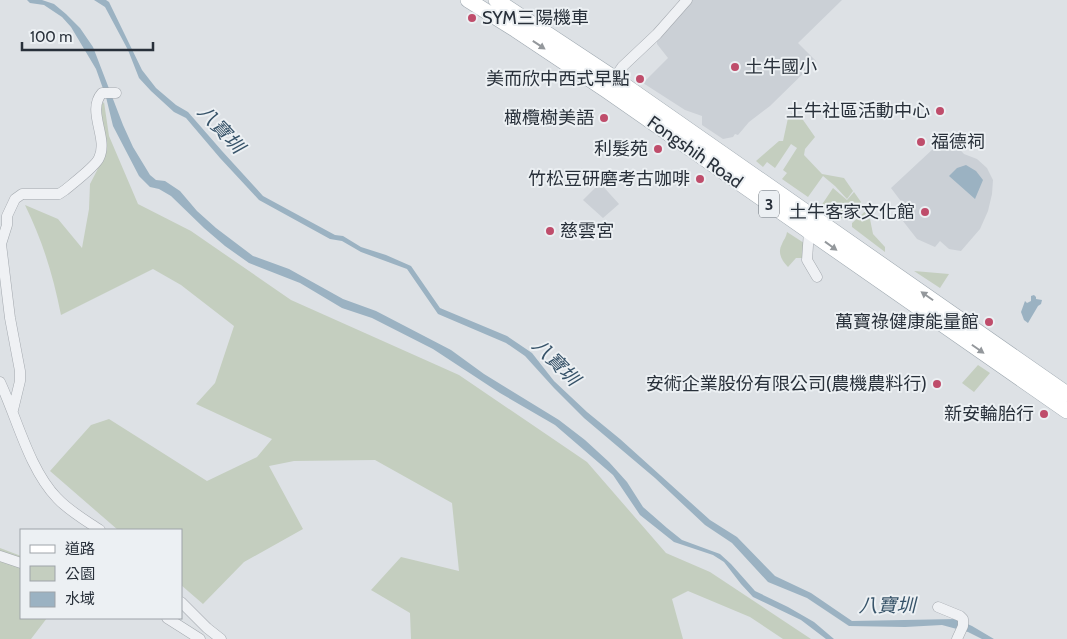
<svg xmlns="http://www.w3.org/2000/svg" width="1067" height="639" viewBox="0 0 1067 639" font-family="Cabin,'Noto Sans TC',sans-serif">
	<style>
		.built { fill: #cbd0d6 }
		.green { fill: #c4cebf }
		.water { fill: #9bb2c2 }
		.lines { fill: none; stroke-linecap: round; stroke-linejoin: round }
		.minor-casing { stroke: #a3a8ae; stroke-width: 11 }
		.primary-casing { stroke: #9da7af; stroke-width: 16 }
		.minor { stroke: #eff1f4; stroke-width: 10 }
		.primary { stroke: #fff; stroke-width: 15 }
		.oneway { fill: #94989c }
		.poi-dot { fill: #bf4d6b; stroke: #ecf0f3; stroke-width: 2 }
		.labels { text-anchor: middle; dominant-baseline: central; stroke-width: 4; stroke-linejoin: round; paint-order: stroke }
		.shield { fill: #ecf0f3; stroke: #636a72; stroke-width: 1 }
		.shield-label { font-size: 16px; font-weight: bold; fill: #28303a }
		.poi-label { font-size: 18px; fill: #28303a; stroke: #ecf0f3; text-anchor: end }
		.street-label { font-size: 18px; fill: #28303a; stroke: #ecf0f3 }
		.water-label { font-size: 19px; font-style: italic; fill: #375369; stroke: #ecf0f3 }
	</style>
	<rect width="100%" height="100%" fill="#dde1e5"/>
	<!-- built -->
	<path class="built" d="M691 0H842L798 43 816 61 770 106 749 122 738 135 735 134 733 137 723 139 702 125V116L685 110 643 83 668 58 657 44V40Z
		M950 139 964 154 977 159 987 168 993 180 992 194 988 211 980 229 961 251 949 249 940 241 935 247 917 239 899 216 901 211 909 207 900 200 891 188 934 148Z
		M600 183 619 204 603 218 583 200Z"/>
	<!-- green -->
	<path class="green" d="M104 102 109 136 138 204 191 231 291 300 459 375 587 462 666 553 710 572 811 639H783L750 617 688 591 672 599 683 639H411L410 613 371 590 401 557 459 571 452 503 375 460 294 461 269 466 303 529 244 562 203 604 181 585V530H118L50 471 91 425 109 419 207 481 257 457 272 439 196 404 215 383 234 326 181 285 153 269 61 315C53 275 43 242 25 205L58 219 82 248 89 209 90 184 106 153 100 107Z
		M792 113 801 117 815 137 805 149 804 155 822 174 844 178 853 191 847 199 835 186 823 176 808 197 782 179 787 173 783 170 797 148 791 144 775 168 767 162 763 167 756 161 779 141H783L788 118Z
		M833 188 847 200 854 192 861 202 853 211 848 208 844 213 847 216 840 219 821 206Z
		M868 209 873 234 885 247V252L852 227V223Z
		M787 232 804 243V258H796L788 267C782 261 777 253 782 244 784 239 786 238 787 232Z
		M914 271 949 274 940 288Z
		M978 365 990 373 974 392 962 383Z
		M0 548 21 556V618H47L31 639H0Z"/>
	<!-- water -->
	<path class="water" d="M27 0H42L54 4 66 14 80 28 93 47 123 125 133 147 150 175 156 180 165 181 180 191 197 211 216 228 253 256 289 269 343 299 376 311 451 350 484 374 559 420 585 440 609 462 627 482 643 507 667 528 682 540 720 554 731 564 755 591 788 607 814 622 834 639H826L801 620 753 597 741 584 724 562 713 555 674 542 640 515 613 475 555 425 500 393 433 349 372 318 342 308 300 283 249 263 225 246 204 228 171 196 159 189 150 187 139 176 113 126 106 97 96 69 71 27 62 17 44 5 30 3Z
		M94 0H106L109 2 142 70 156 88 176 105 188 112 222 151 263 196 335 235 343 236 361 247 386 255 411 266 440 308 507 336 532 353 554 381 587 412 620 439 710 520 737 537 775 576 811 593 852 621 956 619 972 626 994 639H982L968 632 942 625 905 627 849 626 807 598 768 582 732 543 705 525 655 478 584 418 554 388 525 356 506 343 438 314 407 269 361 252 342 241 330 239 259 200 220 158 186 118 174 112 151 91 139 78 128 50 105 7Z
		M966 165 976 171 983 180 975 199 949 176 957 168Z
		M1034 295 1036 297V299L1042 300 1041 304 1038 306 1028 323 1024 320 1021 312 1025 301 1027 303 1031 301V296Z"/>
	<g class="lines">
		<defs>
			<path id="minor" d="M611 83 622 67 657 34 687 0
				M809 231 807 260 817 277
				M0 382C17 418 29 469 57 498 69 511 85 520 100 530
				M13 410 20 381V371L10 318 1 244 7 225V216L15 199 22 194H59L65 190C72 184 96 166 99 158 109 138 86 111 102 93H116
				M0 556 21 563
				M181 602 207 628 221 639
				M938 607 960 616 963 619V626L957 639
				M167 618 200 639"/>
			<path id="primary" d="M468 0 516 30 606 90 1067 411
				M496 0 614 78 1067 394"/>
		</defs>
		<!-- minor casing -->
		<use href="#minor" class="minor-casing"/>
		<!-- primary casing -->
		<use href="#primary" class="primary-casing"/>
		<!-- minor -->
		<use href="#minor" class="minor"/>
		<!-- primary -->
		<use href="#primary" class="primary"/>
	</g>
	<!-- one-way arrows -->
	<defs><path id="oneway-solid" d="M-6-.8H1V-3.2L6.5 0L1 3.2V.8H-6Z" transform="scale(1.25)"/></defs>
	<g class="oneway">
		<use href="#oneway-solid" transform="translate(539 45) rotate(34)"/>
		<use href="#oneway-solid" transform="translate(831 246) rotate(36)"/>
		<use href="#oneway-solid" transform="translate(927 296) rotate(-145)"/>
		<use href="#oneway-solid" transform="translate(978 349) rotate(35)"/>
	</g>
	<!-- markers -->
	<g class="poi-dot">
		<circle cx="472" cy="18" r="5"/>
		<circle cx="735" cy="67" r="5"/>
		<circle cx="640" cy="79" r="5"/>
		<circle cx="940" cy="111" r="5"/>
		<circle cx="604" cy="118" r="5"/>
		<circle cx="921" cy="142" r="5"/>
		<circle cx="658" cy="149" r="5"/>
		<circle cx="700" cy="179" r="5"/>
		<circle cx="925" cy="212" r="5"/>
		<circle cx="550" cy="231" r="5"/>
		<circle cx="989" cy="322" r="5"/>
		<circle cx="937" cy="384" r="5"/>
		<circle cx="1044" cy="414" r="5"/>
	</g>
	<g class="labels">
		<!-- shield labels -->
		<rect class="shield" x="759" y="190.5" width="20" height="27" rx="4"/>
		<g class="shield-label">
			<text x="769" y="204">3</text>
		</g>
		<!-- poi labels -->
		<g class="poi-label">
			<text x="482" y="18" text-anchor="start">SYM三陽機車</text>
			<text x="745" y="67" text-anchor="start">土牛國小</text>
			<text x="630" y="79">美而欣中西式早點</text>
			<text x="930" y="111">土牛社區活動中心</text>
			<text x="594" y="118">橄欖樹美語</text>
			<text x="931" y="142" text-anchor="start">福德祠</text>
			<text x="648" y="149">利髮苑</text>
			<text x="690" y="179">竹松豆研磨考古咖啡</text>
			<text x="915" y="212">土牛客家文化館</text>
			<text x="560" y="231" text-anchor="start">慈雲宮</text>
			<text x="979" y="322">萬寶祿健康能量館</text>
			<text x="927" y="384">安術企業股份有限公司(農機農料行)</text>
			<text x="1034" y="414">新安輪胎行</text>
		</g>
		<!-- street labels -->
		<g class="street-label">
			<text transform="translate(695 152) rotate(35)">Fongshih Road</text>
		</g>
		<!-- water labels -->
		<g class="water-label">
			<text transform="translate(221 129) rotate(47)">八寶圳</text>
			<text transform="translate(556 362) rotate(45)">八寶圳</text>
			<text x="887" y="605">八寶圳</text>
		</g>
	</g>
	<!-- legend -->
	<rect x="20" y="529" width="162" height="90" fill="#ecf0f3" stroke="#9ea3a9"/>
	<rect x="30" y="545" width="25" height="8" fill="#ffffff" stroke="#9ea3a9"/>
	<text x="65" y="554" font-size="15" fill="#28303a">道路</text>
	<rect x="30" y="566" width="25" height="15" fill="#c4cebf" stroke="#9ea3a9"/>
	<text x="65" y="579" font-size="15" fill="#28303a">公園</text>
	<rect x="30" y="592" width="25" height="15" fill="#9bb2c2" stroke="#9ea3a9"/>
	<text x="65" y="604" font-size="15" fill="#28303a">水域</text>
	<!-- scale -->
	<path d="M22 42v8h131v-8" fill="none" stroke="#28303a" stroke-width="2.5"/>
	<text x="30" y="42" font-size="15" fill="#28303a" stroke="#ecf0f3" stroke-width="4" paint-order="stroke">100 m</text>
</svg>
